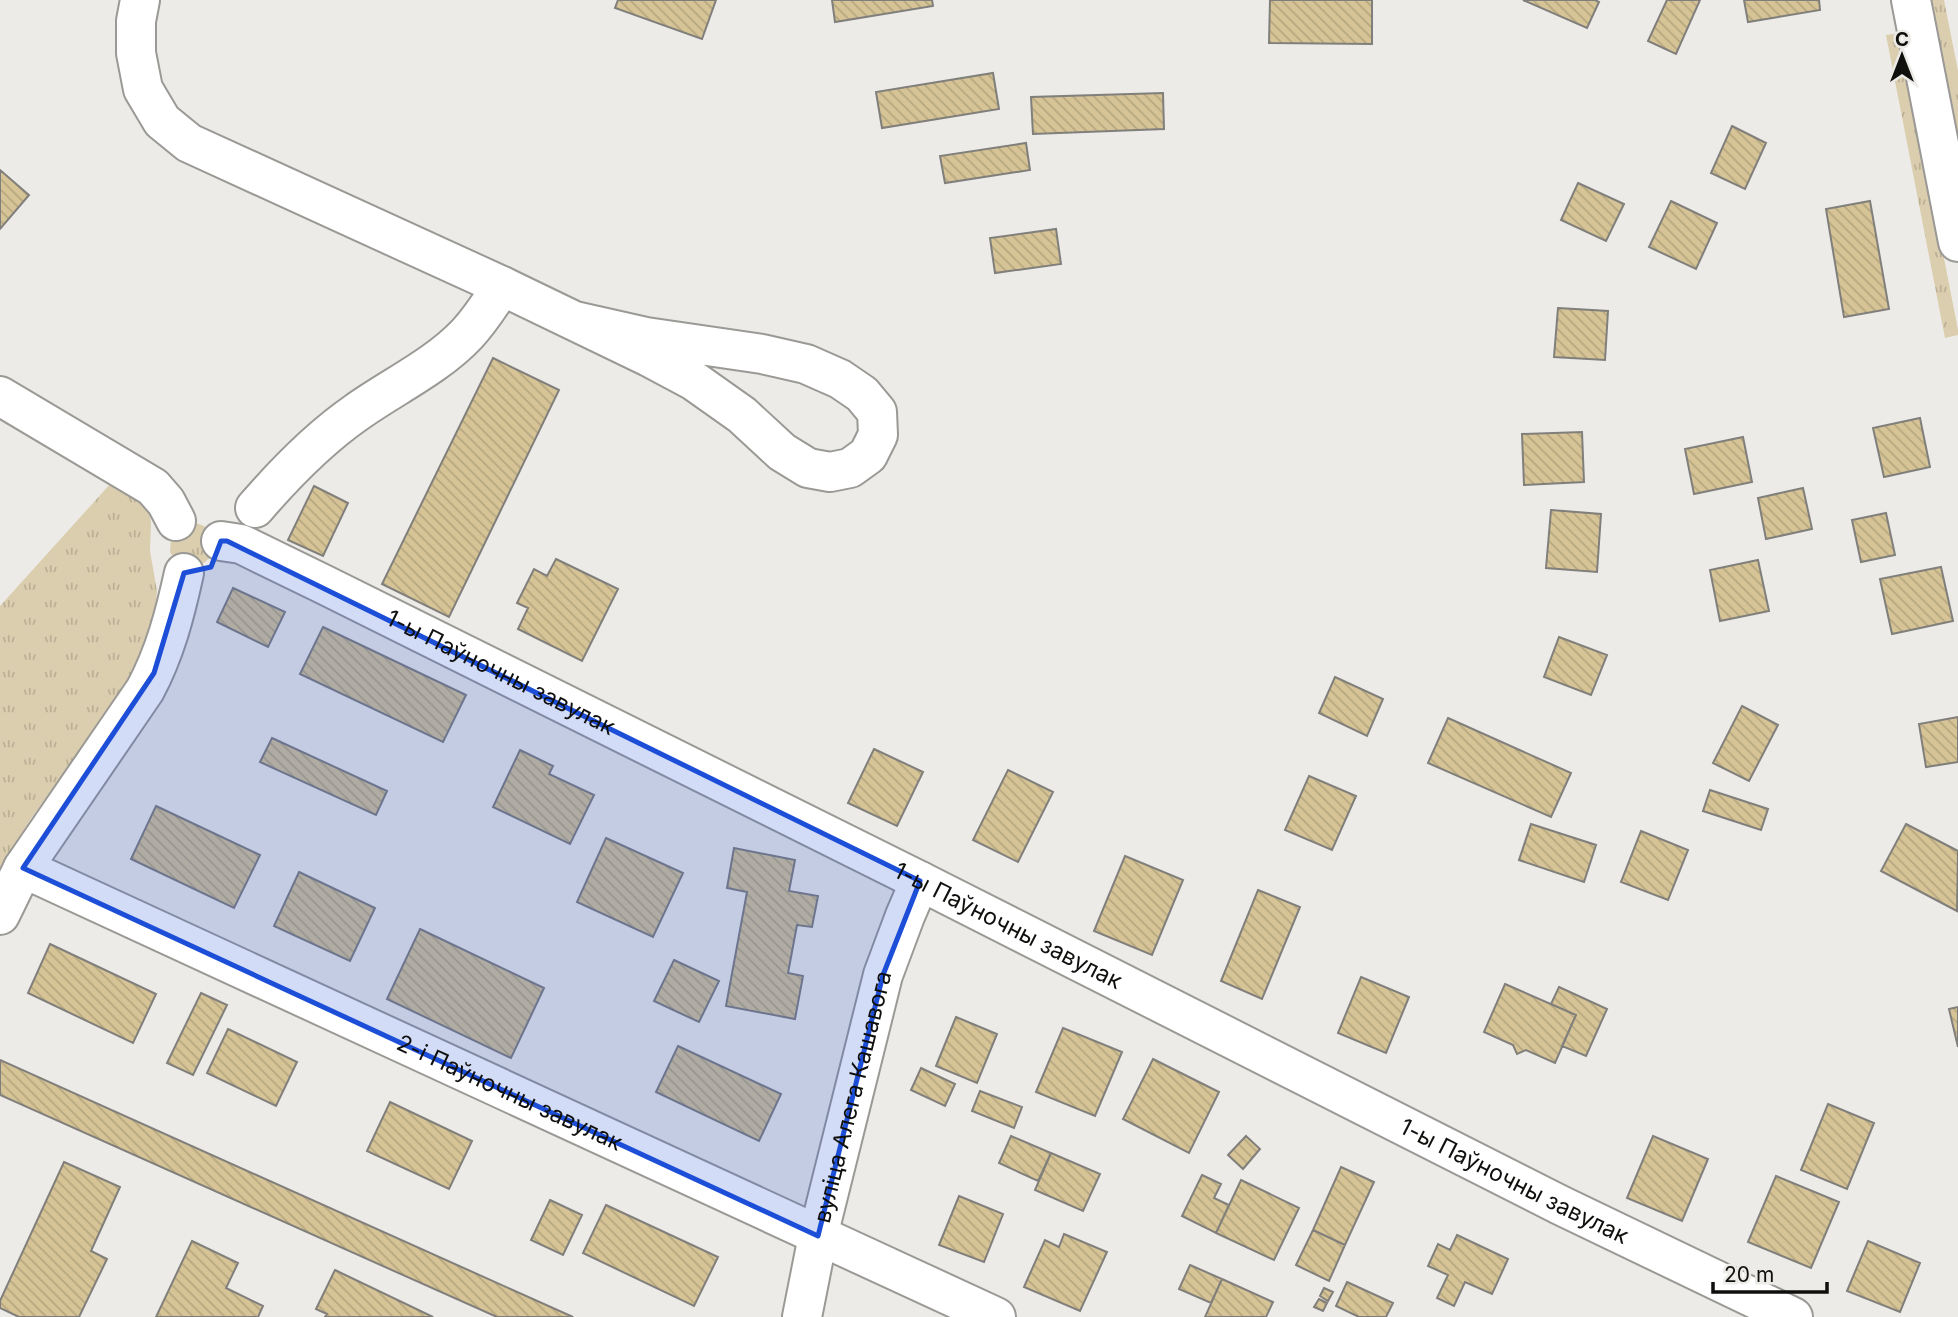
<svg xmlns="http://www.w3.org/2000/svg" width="1958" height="1317" viewBox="0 0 1958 1317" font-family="Inter,sans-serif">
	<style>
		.grass { fill: url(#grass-tufts) }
		.building { fill: url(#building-back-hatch); stroke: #807f7b; stroke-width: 2 }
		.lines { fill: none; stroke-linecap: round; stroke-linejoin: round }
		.minor-casing { stroke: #9a9995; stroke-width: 42 }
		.minor { stroke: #fff; stroke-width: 38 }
		.marked { fill: #1d4ed8; fill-opacity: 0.2; stroke: #1d4ed8; stroke-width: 5; stroke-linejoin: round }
		.labels { text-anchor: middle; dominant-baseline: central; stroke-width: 5; stroke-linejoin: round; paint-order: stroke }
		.street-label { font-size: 23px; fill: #0f0f0d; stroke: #edebe7 }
	</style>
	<defs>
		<pattern id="grass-tufts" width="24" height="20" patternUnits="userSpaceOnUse" patternTransform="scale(1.75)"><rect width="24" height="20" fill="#dbceaf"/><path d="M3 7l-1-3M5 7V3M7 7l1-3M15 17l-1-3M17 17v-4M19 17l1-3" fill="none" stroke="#bbb095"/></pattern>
		<pattern id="building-back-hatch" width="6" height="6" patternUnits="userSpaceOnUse" patternTransform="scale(1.75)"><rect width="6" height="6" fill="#d6c496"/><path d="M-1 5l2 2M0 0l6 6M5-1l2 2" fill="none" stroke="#b6a780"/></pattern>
	</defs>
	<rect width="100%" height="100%" fill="#edebe7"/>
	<!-- grass -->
	<path class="grass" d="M1931 0H1944L1958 71V141Z
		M1900 33 1958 330V335L1945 338 1886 35Z
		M112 482 134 494 149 511 151 522 150 551 157 591 155 615 140 663 122 691 30 820 0 868V606Z
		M195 523 202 525 208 529 211 557 200 566 174 558 170 552 171 537Z"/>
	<!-- building -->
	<path class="building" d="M618 0H716L702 39 615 8Z
		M832 0H932L933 6 835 22Z
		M1270 0H1372V44L1269 43Z
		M1523 0H1595L1599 2 1587 28Z
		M1667 0H1700L1676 54 1648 41Z
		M1744 0H1819L1820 10 1748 22Z
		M993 73 999 109 882 128 876 92Z
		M1163 93 1164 129 1033 134 1031 97Z
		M1732 126 1766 143 1745 189 1711 173Z
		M1026 143 1030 170 945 183 940 156Z
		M0 170 29 195 0 229Z
		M1578 183 1624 204 1606 241 1561 220Z
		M1671 201 1717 223 1696 269 1649 247Z
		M1870 201 1889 309 1844 317 1826 209Z
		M1056 229 1061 264 995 273 990 238Z
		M1558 308 1608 311 1605 360 1554 357Z
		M493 358 559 390 449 617 382 584Z
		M1920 418 1930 467 1884 477 1873 428Z
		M1582 432 1584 482 1524 485 1522 434Z
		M1743 437 1752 482 1694 494 1685 449Z
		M314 486 348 503 323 556 288 540Z
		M1803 488 1812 529 1766 539 1758 498Z
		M1551 510 1601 514 1597 572 1546 568Z
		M1886 513 1895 555 1861 562 1852 520Z
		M556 559 618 589 582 661 518 629 528 608 517 603 534 569 547 576Z
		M1758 560 1769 611 1720 621 1710 570Z
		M1941 567 1953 621 1892 634 1880 579Z
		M233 588 285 612 268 647 217 622Z
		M323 627 466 695 443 742 300 674Z
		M1559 637 1607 655 1591 695 1544 677Z
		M1335 677 1383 699 1367 736 1319 713Z
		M1742 706 1778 725 1749 781 1713 763Z
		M1958 717V762L1926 767 1919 724Z
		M1448 718 1571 773 1551 817 1428 763Z
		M272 738 387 791 376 815 260 762Z
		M874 749 923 772 897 826 848 803Z
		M520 750 553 766 549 774 594 795 570 844 493 807Z
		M1008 770 1053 792 1018 862 973 840Z
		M1309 776 1356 796 1332 850 1285 830Z
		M1710 790 1768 809 1761 830 1703 811Z
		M156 806 260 855 234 908 131 859Z
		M1531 824 1596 845 1584 882 1519 860Z
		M1906 824 1958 851 1957 911 1881 871Z
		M1641 831 1688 850 1668 900 1621 882Z
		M606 838 683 873 653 937 577 902Z
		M734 848 795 860 789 891 818 896 812 927 797 925 788 973 803 976 795 1019 726 1006 747 892 727 888Z
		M1125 856 1183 880 1152 955 1094 931Z
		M299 872 375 908 350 961 274 926Z
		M1258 890 1300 907 1262 999 1221 981Z
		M420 929 544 988 511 1058 387 999Z
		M50 944 156 994 133 1043 28 993Z
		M674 960 719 981 699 1022 654 1001Z
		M1361 977 1409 997 1386 1053 1338 1033Z
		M1505 984 1576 1015 1555 1063 1526 1050 1517 1054 1513 1045 1484 1032Z
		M1559 987 1607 1009 1586 1056 1562 1046 1576 1015 1551 1004Z
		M201 993 227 1005 193 1075 167 1063Z
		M1958 1007V1047L1949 1009Z
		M956 1017 997 1034 977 1083 936 1066Z
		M1063 1028 1122 1052 1095 1116 1036 1092Z
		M228 1029 297 1062 276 1106 207 1073Z
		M678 1046 781 1094 759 1141 656 1092Z
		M1153 1059 1219 1092 1189 1153 1123 1119Z
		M0 1060 573 1317H497L0 1095Z
		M921 1068 955 1084 945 1106 911 1090Z
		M980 1091 1022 1107 1014 1128 972 1111Z
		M390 1102 472 1141 449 1189 367 1151Z
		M1828 1104 1874 1123 1847 1189 1801 1170Z
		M1011 1136 1051 1153 1038 1181 999 1163Z
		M1246 1136 1260 1149 1243 1169 1228 1155Z
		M1653 1136 1708 1159 1682 1221 1627 1198Z
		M1051 1153 1100 1174 1083 1211 1035 1190Z
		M64 1162 120 1187 91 1251 107 1259 79 1317H19L0 1308V1301Z
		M1341 1167 1374 1182 1345 1245 1313 1230Z
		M1202 1175 1221 1184 1214 1198 1229 1205 1216 1233 1182 1216Z
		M1776 1176 1839 1202 1811 1268 1748 1242Z
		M1241 1180 1299 1208 1274 1260 1216 1233Z
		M959 1196 1003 1214 984 1262 939 1245Z
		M550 1200 582 1215 563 1255 531 1240Z
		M606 1205 718 1257 694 1306 583 1253Z
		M1313 1230 1345 1245 1329 1281 1296 1265Z
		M1064 1234 1107 1252 1080 1311 1024 1287 1045 1240 1059 1247Z
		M1457 1235 1508 1259 1492 1294 1465 1282 1454 1306 1437 1298 1448 1275 1428 1266 1438 1244 1450 1250Z
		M192 1241 238 1263 226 1288 263 1306 258 1317H156Z
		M1868 1241 1920 1263 1900 1312 1847 1291Z
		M1190 1265 1222 1279 1211 1303 1179 1289Z
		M335 1270 433 1317H325L327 1314 316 1309Z
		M1222 1279 1273 1302 1266 1317H1205Z
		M1347 1282 1393 1303 1386 1317H1359L1336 1306Z
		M1324 1288 1333 1292 1328 1301 1320 1296Z
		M1319 1299 1327 1303 1323 1311 1314 1307Z"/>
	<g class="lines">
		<defs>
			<g id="minor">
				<path d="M140 0 136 21V53L143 89 162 121 189 143 502 286C491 303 481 319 467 334 437 366 392 387 357 412 318 439 286 472 255 508"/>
				<path d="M1911 0 1958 242"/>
				<path d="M502 286 649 357 694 381 742 415 782 452 808 468 830 472 850 468 868 455 878 435 877 412 862 394 840 379 806 364 762 354 646 337 575 321"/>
				<path d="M0 396 153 487 166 502 176 521"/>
				<path id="s1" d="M221 541 241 544 323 584 920 881 1560 1205 1793 1317"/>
				<path id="s2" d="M23 868 996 1317"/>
				<path d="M0 915 23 868 145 690C165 653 175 614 184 573"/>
				<path id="s3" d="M802 1317 818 1236 883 975 905 916 920 881"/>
			</g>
		</defs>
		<!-- minor casing -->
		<use href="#minor" class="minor-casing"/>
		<!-- minor -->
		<use href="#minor" class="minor"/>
	</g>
	<!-- marked area -->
	<path class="marked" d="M221 541H227L920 881 883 975 818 1236 23 868 154 673 184 573 211 567Z"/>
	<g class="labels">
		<!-- street labels -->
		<g class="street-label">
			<text stroke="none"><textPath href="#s1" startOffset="310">1-ы Паўночны завулак</textPath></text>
			<text stroke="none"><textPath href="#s1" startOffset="877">1-ы Паўночны завулак</textPath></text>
			<text stroke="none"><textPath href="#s2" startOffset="536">2-і Паўночны завулак</textPath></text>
			<text stroke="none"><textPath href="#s3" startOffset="226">вуліца Алега Кашавога</textPath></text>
			<text stroke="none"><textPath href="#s1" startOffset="1444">1-ы Паўночны завулак</textPath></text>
		</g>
	</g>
	<!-- north arrow -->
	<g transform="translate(1902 56)" stroke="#edebe7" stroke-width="5" paint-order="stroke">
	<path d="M0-5L12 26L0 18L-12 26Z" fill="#0f0f0d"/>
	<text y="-10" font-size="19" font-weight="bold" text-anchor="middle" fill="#0f0f0d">С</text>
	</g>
	<!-- scale -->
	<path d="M1713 1282v10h114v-10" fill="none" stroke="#0f0f0d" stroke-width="3.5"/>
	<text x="1724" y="1282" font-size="21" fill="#0f0f0d" stroke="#edebe7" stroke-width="5" paint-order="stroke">20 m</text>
</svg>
